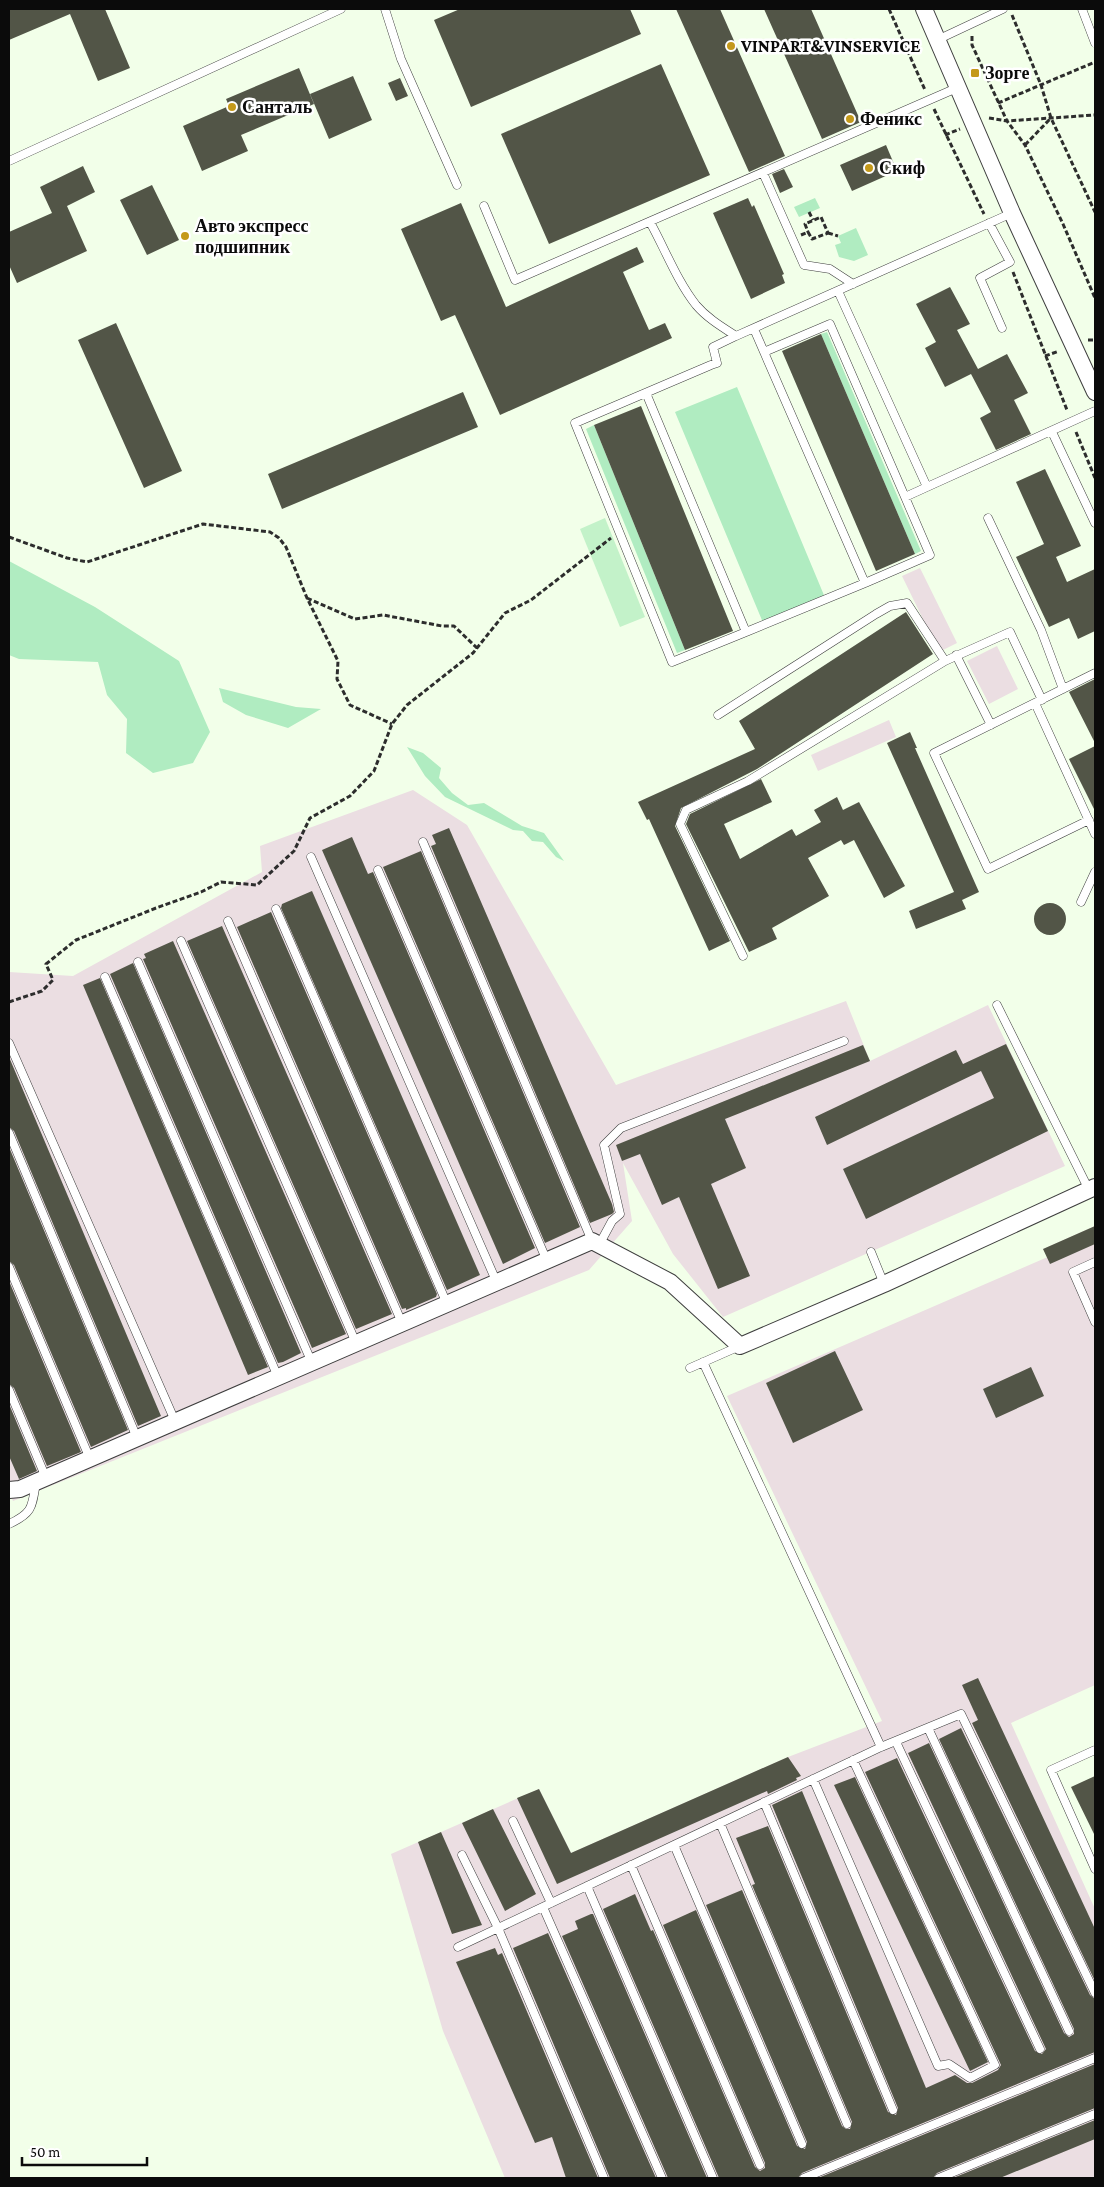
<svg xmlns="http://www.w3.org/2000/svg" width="1104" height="2187" viewBox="0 0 1104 2187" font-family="'Crimson Pro',serif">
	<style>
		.industrial { fill: #ebdee2 }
		.green { fill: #b0ecc1 }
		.pitch { fill: #c3f2c9 }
		.building { fill: #525547 }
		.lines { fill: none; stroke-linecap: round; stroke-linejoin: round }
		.lane-casing { stroke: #3e3e3e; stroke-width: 9 }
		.street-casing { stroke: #3e3e3e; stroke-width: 18 }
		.path { stroke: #2d2d2d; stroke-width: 3; stroke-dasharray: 5 2.5; stroke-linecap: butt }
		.lane { stroke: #fff; stroke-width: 8 }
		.street { stroke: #fff; stroke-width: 16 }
		.poi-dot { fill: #c4991a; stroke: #fff; stroke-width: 2 }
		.labels { text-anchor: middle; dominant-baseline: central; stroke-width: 5; stroke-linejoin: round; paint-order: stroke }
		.poi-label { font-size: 18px; font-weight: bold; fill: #0b0b0b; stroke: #fff; text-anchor: start }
	</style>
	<rect width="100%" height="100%" fill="#f2ffe9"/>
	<!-- industrial -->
	<path class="industrial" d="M920 568 957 643 939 652 902 576Z
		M997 646 1018 689 989 704 967 661Z
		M889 720 896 737 818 771 811 755Z
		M413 790 467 825 616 1085 846 1001 870 1061 988 1005 1065 1166 723 1317 673 1254 623 1163 632 1221 589 1270 13 1501 9 1491V972L73 976 262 872 260 846Z
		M1095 1226V1685L1011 1723 1095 1909V2178H505L443 2031 391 1854 539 1789 571 1853 788 1757 882 1721 727 1396 1050 1256 1043 1249Z"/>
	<!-- green -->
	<path class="green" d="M815 198 820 208 799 217 794 207Z
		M856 228 868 255 854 261 839 257 835 245 841 243 838 236Z
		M827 332 921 551 915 554 821 334Z
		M737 387 826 600 764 625 675 412Z
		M594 425 685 650 677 653 586 429Z
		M9 561 95 607 179 661 210 732 193 763 153 773 126 753 127 719 107 695 98 662 19 659 9 655Z
		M219 688 296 707 321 709 288 728 246 715 223 702Z
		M407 747 423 753 441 768 439 778 452 793 468 805 484 803 522 826 544 833 564 861 556 857 543 842 532 841 523 831 513 830 445 797 425 776Z"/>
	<!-- pitch -->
	<path class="pitch" d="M605 518 645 617 620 627 580 529Z"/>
	<!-- building -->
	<path class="building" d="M9 9H105L130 68 98 81 70 14 9 40Z
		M460 9H630L641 34 471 107 434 20Z
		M676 9H720L785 156 749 172Z
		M764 9H811L861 122 822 139Z
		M661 64 710 175 549 244 501 134Z
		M299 68 314 104 241 135 248 151 202 171 183 126 229 106 226 99Z
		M353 76 372 120 329 139 310 94Z
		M400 78 408 96 396 101 388 83Z
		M886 145 897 171 852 191 840 165Z
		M83 166 95 192 67 206 87 251 17 283 9 265V232L52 213 40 187Z
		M784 169 793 187 780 193 772 174Z
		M152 185 179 240 147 255 120 200Z
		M748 198 752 207 754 205 784 274 782 275 785 283 751 299 713 213Z
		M461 203 506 307 637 247 644 262 623 272 649 330 665 323 672 338 500 415 455 315 441 321 401 229Z
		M950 287 970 324 957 330 978 369 1007 354 1028 393 1014 400 1031 434 996 450 980 418 991 412 971 374 945 387 925 348 936 342 916 304Z
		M116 323 182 471 144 488 78 340Z
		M821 334 915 554 876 571 782 351Z
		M463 392 478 427 282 509 268 474Z
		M641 406 733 631 685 650 594 425Z
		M1045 469 1081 546 1056 557 1067 582 1095 569V631L1078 639 1069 618 1049 627 1016 557 1044 544 1016 482Z
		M906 612 933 654 757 769 681 808 675 826 730 941 709 951 649 819 647 820 638 802 755 749 739 721Z
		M1095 679V743L1069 692Z
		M910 732 917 748H915L979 892 962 900 966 909 916 929 909 911 954 892 887 743Z
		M1095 746V811L1069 759Z
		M761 779 772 802 724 824 740 859 792 829 796 836 821 822 814 810 837 797 843 810 859 802 905 886 884 898 854 840 844 845 841 840 808 858 829 896 772 928 777 939 749 952 686 824 690 814Z
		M449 828 612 1204 614 1212 612 1214 590 1223 431 846 436 844 432 835Z
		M352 837 368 874 373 872 535 1248 503 1264 322 850Z
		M421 851 580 1227 545 1243 383 867Z
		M312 891 480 1275 447 1290 281 908 282 904Z
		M1034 919a16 16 0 1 1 32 0a16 16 0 1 1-32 0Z
		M271 912 437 1294 436 1297 406 1310V1308L402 1309 237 927Z
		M222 926 392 1314 356 1329 187 941Z
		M173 941 346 1334 312 1348 143 959 146 958 144 954Z
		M133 963 301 1353 283 1362 278 1363 110 974Z
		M100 978 268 1367 248 1375 83 985Z
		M1006 1044 1048 1131 866 1219 843 1169 994 1098 981 1071 827 1145 815 1117 956 1050 963 1064Z
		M863 1045 870 1061 725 1119 746 1168 711 1184 750 1276 718 1289 679 1197 662 1205 640 1154 622 1161 616 1145Z
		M9 1057 161 1416 138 1426 14 1131 9 1127Z
		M9 1147 128 1430 91 1447 14 1265 9 1261Z
		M1095 1226V1244L1050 1264 1043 1249Z
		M9 1281 81 1452 47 1466 14 1388 9 1384Z
		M835 1351 863 1410 793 1443 766 1383Z
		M1031 1367 1044 1396 996 1418 983 1389Z
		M9 1404 37 1471 19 1479 9 1456Z
		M978 1678 1095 1929V1981L972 1723 978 1720 962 1685Z
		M961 1728 1090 1995 1095 1999V2052L802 2173 798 2178H719L603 1909 635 1894 651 1931 653 1930 755 2167 760 2171 765 2168V2163L663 1925 696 1910 797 2146 805 2149 807 2142 706 1905 742 1890 842 2126 846 2129H850L852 2122 752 1885 755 1884 736 1838 768 1826 888 2112 896 2115 898 2108 772 1805 802 1791 926 2088 955 2075 967 2083H972L998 2070 1001 2065 865 1772 897 1758 1035 2051 1042 2054 1046 2049 908 1753 929 1743 1064 2033 1069 2037 1074 2034V2029L939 1739Z
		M788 1757 801 1776 796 1778 797 1780 768 1794 767 1791 557 1884 517 1798 539 1789 571 1853Z
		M1095 1776V1836L1071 1787Z
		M855 1777 988 2062 970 2071 834 1785Z
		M493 1809 536 1894 505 1911 462 1823Z
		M441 1832 482 1925 452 1934 418 1842Z
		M591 1914H593L707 2178H668L562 1936 578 1929 575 1921Z
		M548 1933 656 2178H610L513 1948Z
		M495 1948 498 1955 502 1953 598 2178H566L552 2137 535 2143 456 1962Z
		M1095 2064V2108L937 2173 933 2178H818Z
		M1095 2120V2139L1000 2178H953Z"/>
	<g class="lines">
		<defs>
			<path id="lane" d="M385 9 401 59 457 185
				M1082 9 1095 43
				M937 40 1003 9
				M9 161 341 9
				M763 173 804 265 830 269 853 284
				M484 206 515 280 959 87
				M989 223 1010 262 980 278 1002 328
				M838 291 927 487 1095 411
				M754 329 764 352
				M736 336 1012 213
				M646 393 746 632 672 662 575 423 711 365 717 363 713 347 736 336C722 327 707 318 696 305 677 281 665 249 650 222
				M1052 432 1095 523
				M905 497 930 555 865 583 764 352 830 324 905 497 927 487
				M988 518 1041 630 1063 689
				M746 632 865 583
				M956 655 991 725
				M1035 703 1095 834
				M718 715 876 614 890 606 907 603 945 661 1010 632 1042 700
				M1089 820 988 869 934 753 1095 673
				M423 842 592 1241
				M311 857 497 1283
				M378 870 547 1261
				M1081 902 1095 872
				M276 909 447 1304
				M228 921 402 1323
				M181 941 356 1343
				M743 956 680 824 686 810 748 781 945 661
				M138 962 312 1363
				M105 977 278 1377
				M997 1005 1089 1190
				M9 1043 175 1421
				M9 1133 137 1438
				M599 1245 612 1221 620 1214 604 1145 621 1128 844 1041
				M871 1252 884 1284
				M1095 1262 1073 1272 1095 1322
				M9 1267 90 1459
				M703 1362 881 1747
				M690 1368 740 1346
				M9 1390 46 1478
				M9 1524C33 1513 32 1507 36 1482
				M928 1728 1069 2031
				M896 1742 1040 2049
				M1095 1750 1051 1770 1095 1869
				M813 1779 938 2066 949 2064 970 2078 995 2065 853 1760
				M764 1802 893 2110
				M513 1821 551 1903
				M720 1823 847 2124
				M674 1845 802 2144
				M462 1855 498 1928 604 2178
				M631 1865 760 2165
				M587 1886 713 2178
				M543 1907 662 2178
				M458 1947 881 1747 961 1714 1095 1993
				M804 2178 1095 2058
				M939 2178 1095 2114"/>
			<path id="street" d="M924 9 1012 213 1095 392
				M9 1490 20 1489 36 1482 592 1241 670 1282 740 1346 884 1284 1095 1187"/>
		</defs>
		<!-- lane casing -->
		<use href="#lane" class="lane-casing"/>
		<!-- street casing -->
		<use href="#street" class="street-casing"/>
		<!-- path -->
		<path class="path" d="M889 9 925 90
			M1012 15 1041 85 1051 118 1095 212
			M972 36V45L1007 121 1025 145 1063 224 1095 298
			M998 103 1095 62
			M934 109 984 214
			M989 118 1007 121 1095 115
			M945 135 960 129
			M1025 145 1050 119
			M809 212 813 220
			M828 233 838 236
			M801 235 808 232 812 239 828 233 821 217 805 224 808 232
			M1013 272 1067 410
			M1088 340H1095
			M1045 356 1059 351
			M1076 432 1095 478
			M9 537 67 558 87 562 203 524 270 532 279 538 286 547 307 598 338 661 337 679 350 705 392 724
			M307 598 355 619 383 615 442 626H454L477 648
			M9 1002 42 991 53 980 46 964 76 940 156 908 201 892 221 882 257 885 294 851 310 818 350 796 374 771 392 724 407 705 473 653 505 613 531 600 611 538"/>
		<!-- lane -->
		<use href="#lane" class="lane"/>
		<!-- street -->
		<use href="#street" class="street"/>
	</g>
	<!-- markers -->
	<g class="poi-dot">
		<circle cx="731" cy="46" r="5"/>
		<rect x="970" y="68" width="10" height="10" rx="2.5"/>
		<circle cx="232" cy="107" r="5"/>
		<circle cx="850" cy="119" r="5"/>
		<circle cx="869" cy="168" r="5"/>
		<circle cx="185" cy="236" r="5"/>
	</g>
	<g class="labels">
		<!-- poi labels -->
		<g class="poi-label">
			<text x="741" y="46">VINPART&amp;VINSERVICE</text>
			<text x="985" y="73">Зорге</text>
			<text x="242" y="107">Санталь</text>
			<text x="860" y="119">Феникс</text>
			<text x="879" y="168">Скиф</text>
			<text x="195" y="226">Авто экспресс<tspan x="195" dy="21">подшипник</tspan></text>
		</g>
	</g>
	<!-- border -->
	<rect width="1104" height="2187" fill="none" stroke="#0b0b0b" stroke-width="20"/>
	<!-- scale -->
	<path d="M22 2157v8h125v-8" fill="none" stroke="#0b0b0b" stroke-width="2.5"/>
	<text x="30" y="2157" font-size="15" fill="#0b0b0b" stroke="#ffffff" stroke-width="4" paint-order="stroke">50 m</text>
</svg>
